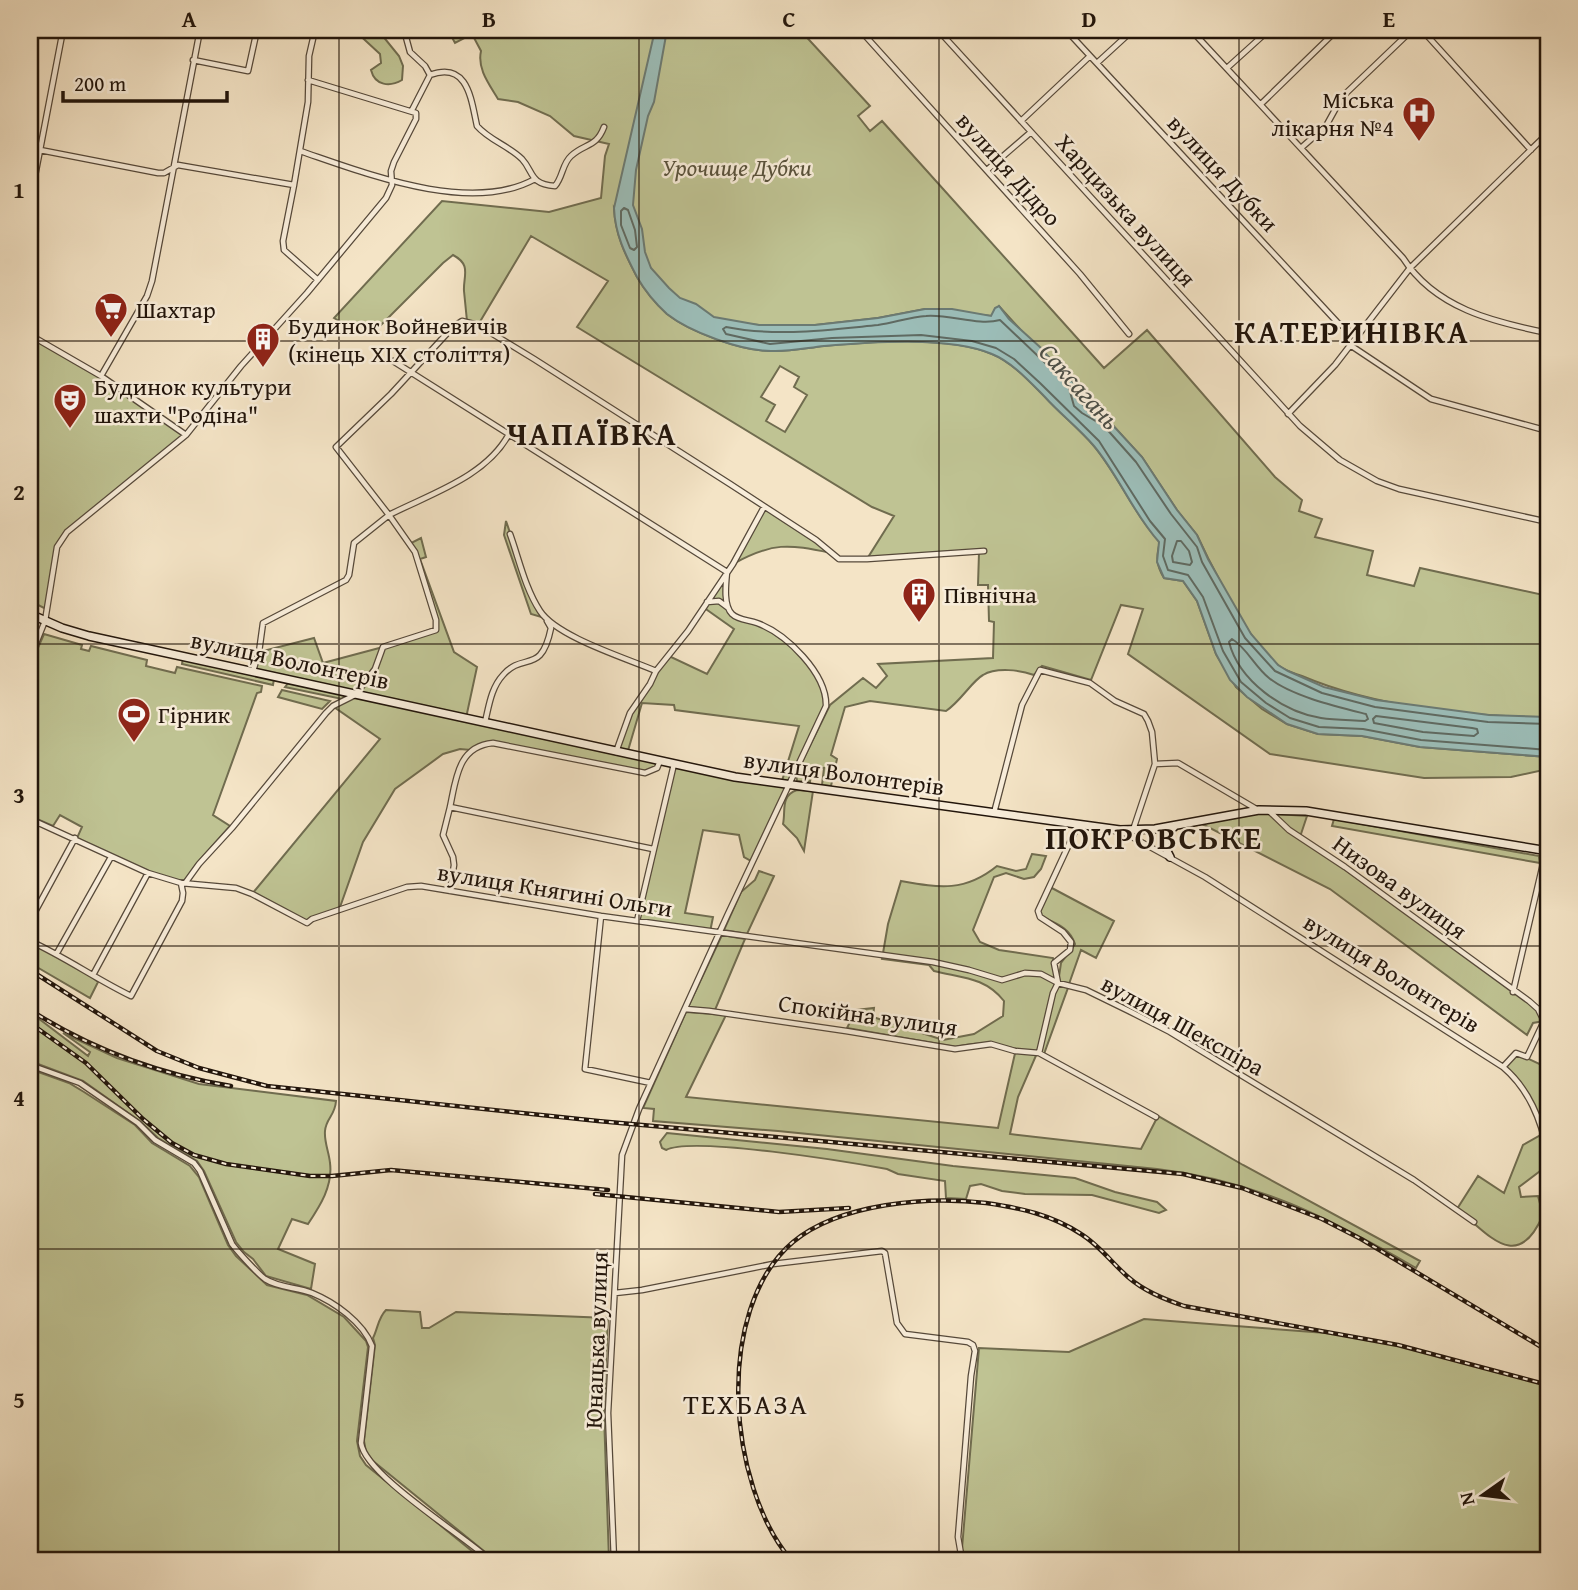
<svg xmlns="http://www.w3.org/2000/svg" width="1578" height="1590" viewBox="0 0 1578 1590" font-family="'Gentium Book Plus',serif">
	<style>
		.green { fill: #bfc393; stroke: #706c4f; stroke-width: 2; fill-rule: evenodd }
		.water { fill: #9cbeb9; stroke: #6b7a73; stroke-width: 2 }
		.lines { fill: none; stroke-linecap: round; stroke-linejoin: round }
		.shore { stroke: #5f6a62; stroke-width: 2 }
		.street-casing { stroke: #56493a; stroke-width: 7 }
		.secondary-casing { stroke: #22150b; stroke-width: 10 }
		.street { stroke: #f8edda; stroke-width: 4.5 }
		.secondary { stroke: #f8edda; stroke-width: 7 }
		.rail-casing { stroke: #22150b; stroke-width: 4.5 }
		.rail { stroke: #f8edda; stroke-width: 2; stroke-dasharray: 5; stroke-linecap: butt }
		.grid { fill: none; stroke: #22150b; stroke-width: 2; stroke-opacity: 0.55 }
		.labels { text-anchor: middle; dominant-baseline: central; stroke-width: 5; stroke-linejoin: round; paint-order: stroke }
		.poi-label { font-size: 24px; fill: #22150b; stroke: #f8edda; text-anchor: start }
		.park-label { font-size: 24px; font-style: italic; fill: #59523b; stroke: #f8edda }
		.street-label { font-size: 24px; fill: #22150b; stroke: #f8edda }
		.water-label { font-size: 26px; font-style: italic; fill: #4d5048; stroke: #f8edda }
		.quarter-label { font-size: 28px; letter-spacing: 2px; fill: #22150b; stroke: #f8edda }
		.district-label { font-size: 32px; font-weight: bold; letter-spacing: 2px; fill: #22150b; stroke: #f8edda }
		.neatline { fill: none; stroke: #22150b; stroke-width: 2.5 }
		.grid-label { font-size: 23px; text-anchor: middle; font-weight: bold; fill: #22150b }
	</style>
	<rect width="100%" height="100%" fill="#f4e4c6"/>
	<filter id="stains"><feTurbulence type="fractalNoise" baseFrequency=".00286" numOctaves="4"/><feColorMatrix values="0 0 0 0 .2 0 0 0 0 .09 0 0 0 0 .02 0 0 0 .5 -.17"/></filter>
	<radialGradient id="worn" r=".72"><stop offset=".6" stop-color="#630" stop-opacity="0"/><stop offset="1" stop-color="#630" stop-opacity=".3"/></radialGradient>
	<!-- green -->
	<path class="green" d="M354 30H374L382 35 399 56 403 66 402 80C390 87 375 86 371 70L381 63 380 54Z
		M448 30H800L870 106 858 116 870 131 882 121 1104 368 1147 330 1275 477 1302 500 1299 511 1322 519 1315 537 1373 551 1367 575 1414 586 1420 568 1548 596V717C1469 717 1375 707 1302 676 1294 673 1285 671 1278 665 1249 641 1226 592 1208 558L1197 535 1177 510 1142 457 1108 420 1085 407 1079 401 1075 385 1067 374 1028 338 999 306 992 316 925 309 878 318 815 325H759L702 320 663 289 614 208C615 234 625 254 637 277 645 291 655 303 667 314 690 332 742 351 771 351 788 352 806 348 824 346 871 342 948 335 992 354 1012 362 1030 382 1045 397 1061 414 1079 429 1094 446 1119 476 1133 513 1160 542 1156 556 1156 565 1164 578L1183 581 1197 601 1216 654 1236 687 1262 709 1287 724 1318 734 1362 736 1420 747 1548 757V769L1511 777 1424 778 1270 754 1128 654 1143 609 1121 605 1091 680 1042 666 1034 675C1021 670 996 667 983 675 972 681 961 701 946 711L870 701 845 707 831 755 837 759 831 786 822 785 824 768 812 767 810 782 797 781 796 774 830 705 863 678 876 688 887 676 878 664 993 658 994 622 989 621 988 585H978L979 553 867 559 894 516 872 507 577 327 608 281 531 236 478 325 467 321C466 311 465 301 464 291 463 276 472 265 453 255L443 263 375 331C358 321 353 331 334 318L442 201 549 212 601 198 605 156 609 144 574 136 550 116 518 102 498 99C489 84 477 69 481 51L472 34 455 43ZM780 366 799 377 794 387 807 395 785 432 766 421 775 405 761 397Z
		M30 335 101 376 186 435 77 522 57 547 46 609 30 601Z
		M764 507 831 553C788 544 773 542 733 564Z
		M506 521 532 597 545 618 531 614 504 535Z
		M421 538 426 557 420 559 454 652 477 667 466 718 616 752 630 713 669 656 707 674 734 629 703 607 727 572 728 608 732 614 759 623 796 650 818 676 826 706 753 862 744 857 739 835 703 830 685 913 713 917 710 932 637 921 674 764 781 784 799 726 675 710 674 705 642 703 627 754 659 763 650 772 493 743 471 750 460 749 443 754 395 789 363 842 339 910 312 919 307 923 252 894 380 739 334 707 354 695H345L342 699 285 687 289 682 253 672 259 652 314 638 323 663 383 647 437 627 415 552 409 544Z
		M44 634 82 645 81 649 89 651 91 646 147 660 146 666 175 673 177 667 262 686 261 692 257 693 213 815 230 826 198 862 185 880C157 882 102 851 77 838L82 827 60 815 53 826 30 816V666Z
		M183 658 274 679 273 685 182 664Z
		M282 690 330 701 322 709 278 697Z
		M797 790 813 791 804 851 797 838 783 824C786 810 780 796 797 790Z
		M1268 809 1274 818 1276 814 1307 816 1300 837 1538 1009 1544 1021 1533 1023 1527 1035 1330 889 1196 821Z
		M1334 819 1539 856 1540 863 1332 826Z
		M1032 854 1046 856 1041 869 1034 877 1024 879 1006 873 994 877 973 930 980 942 999 950 1053 958 1055 983 1038 1051 1018 1097 1010 1134 1141 1149 1158 1116 1243 1165 1420 1261 1416 1268C1331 1219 1256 1180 1157 1169L778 1131 653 1121 654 1109 643 1108 686 1012 726 1015 686 1097 998 1128 1016 1049C994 1043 978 1041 956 1047L847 1028 856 1010 874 1008 873 1017 943 1040 974 1034 1003 1016 1004 1001C985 977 962 978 934 971L929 965 882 959 888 924 901 881C940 888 965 892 997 866L1016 871 1026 869Z
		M759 871 774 876 747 934 724 930 741 892 755 880Z
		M1050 887 1114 921 1096 958 1081 950 1069 984 1058 983 1061 963 1075 944C1069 926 1054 923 1038 915Z
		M722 935 745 939 715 1010 688 1007Z
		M30 943C53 953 79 965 98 982L90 998 30 963Z
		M1059 984 1069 985 1044 1054 1041 1052 1055 993Z
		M30 1012 88 1056 90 1052 63 1033 117 1058 199 1084 336 1101C335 1116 326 1118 325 1131 324 1142 329 1152 330 1163 333 1186 320 1206 308 1224L292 1219 278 1249 315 1264 311 1289 266 1276 253 1259 244 1252 236 1242 204 1171 197 1161 158 1138 141 1122 83 1081 30 1061Z
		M1516 1053 1548 1068V1165L1519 1187 1521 1197 1538 1196 1543 1215C1517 1275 1488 1233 1457 1209L1478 1176 1504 1193 1523 1145 1544 1133 1525 1090 1503 1067Z
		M30 1069 69 1083 84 1092 135 1125 152 1143 190 1166 199 1177 228 1245 236 1256 267 1285 307 1295 344 1317 366 1341 368 1347 357 1441 360 1456 366 1465 483 1560H30Z
		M667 1133 827 1149 953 1166 1075 1178 1115 1192 1157 1202 1166 1210 1159 1213 1092 1195 1025 1194 1002 1191 981 1184 970 1186 966 1199 946 1198 945 1181 898 1174 887 1169C849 1162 693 1136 666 1150L662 1148 660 1142Z
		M386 1310 420 1312 422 1328H429L456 1312 608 1318 604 1414 609 1560H495L373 1461 366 1452 364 1441 375 1345 373 1338C378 1328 378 1318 386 1310Z
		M1144 1319 1339 1334 1398 1345 1548 1385V1560H961L979 1348 1069 1352Z"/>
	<!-- water -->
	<path class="water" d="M655 30H667L654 102 648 116 636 170 633 205 642 229 645 252 651 268 669 288 680 298 696 304 714 317 759 325H815L878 318 925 309H952L991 316 995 308 999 306 1009 319 1041 348 1055 365 1067 374 1075 385 1079 401 1085 407 1108 420 1142 457 1177 510 1197 535 1208 559 1251 634 1278 665 1288 671 1324 687 1376 700 1489 715 1548 717V757L1420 747 1362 736 1318 734 1287 724 1247 697 1230 680 1216 654 1197 601 1183 581 1164 578 1157 562 1159 542C1133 513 1119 476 1094 446 1079 428 1060 414 1045 397 1030 382 1012 362 992 354 950 336 869 342 824 346 806 348 788 352 771 351 741 351 690 332 667 314 655 303 645 291 637 277 625 254 615 234 614 208Z"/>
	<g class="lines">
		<!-- shore -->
		<path class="shore" d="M624 208 628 210 635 230 637 247 634 250 630 248 621 225V211Z
			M1177 541H1181L1189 551 1192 562 1190 565 1173 562 1172 556Z
			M1232 639C1246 647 1255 667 1269 678 1291 696 1338 707 1366 714L1368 719 1365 721C1350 720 1335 720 1321 718 1283 712 1239 681 1229 642Z
			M1376 716 1472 728 1477 729 1478 733 1474 736 1423 732 1374 723 1373 719Z
			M1548 724 1488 722 1375 707 1322 693 1275 671 1245 638 1202 562 1197 547 1171 514 1136 462 1104 426 1082 413 1074 406 1069 388 1062 379 1000 320C978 326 950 314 926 316 909 317 894 323 878 325 827 330 776 337 726 327L723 329 726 334 770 344 832 338 921 335 972 341 996 348 1014 359 1040 383 1099 441 1150 521 1165 539 1163 556 1168 570 1188 575 1203 597 1223 651 1241 682 1266 703 1290 718 1319 727 1363 729 1421 740 1548 750"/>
		<defs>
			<path id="street" d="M404 30 410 52 425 66 430 75 412 110
				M860 30 1080 274 1129 334
				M938 30 1300 426 1340 460 1377 481 1399 489 1548 522
				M1066 30 1337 322 1356 336
				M1191 30 1403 258C1435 308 1493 322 1548 333
				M1422 30 1531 150
				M193 60 248 71 257 30
				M1097 63 1133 30
				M1227 68 1269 30
				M430 75C468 61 471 99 477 126 489 140 509 146 522 159 534 172 529 184 555 186 563 177 562 164 571 156 585 143 596 148 604 127
				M1261 104 1337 30
				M1021 121 1090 56
				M1301 148 1326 126 1342 97 1412 30
				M40 150 158 173H164L178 165 294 185 283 241 284 250 318 280
				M300 151C365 173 470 215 535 179
				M987 170 1031 132
				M294 185 308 102 309 56 315 30
				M30 202 63 30
				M30 335 101 376
				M1350 345 1431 399 1548 431
				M393 361 727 572C726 583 723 605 732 614 738 620 749 620 757 623 787 634 827 674 826 706L727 916 639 1109 622 1155 608 1413 614 1560
				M1288 414 1335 365 1410 268 1548 133
				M186 435 101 376 147 296 152 281 200 30
				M510 534C519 559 525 588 540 611 557 637 626 658 656 671
				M707 602 719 601 727 607
				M30 658 45 621 57 547 67 532 186 435 241 366 307 293 386 198 392 185 391 171 394 162 416 119V113L308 80
				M253 671 259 652 263 623 346 580 349 575 354 543 389 515 336 447 391 394 453 327 462 321 478 325 534 359 730 484 816 540 839 559H867L984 551
				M485 722C489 706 491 688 503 675 524 651 541 676 551 628L547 621
				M616 752 630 713 650 684 656 671 688 631 733 564 764 507
				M1155 764 1178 763 1258 810
				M450 807C456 779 458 746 493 743L645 773 657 768 660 761
				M1268 810 1289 830 1345 867 1529 1001 1538 1009 1544 1021
				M994 813 1022 705 1040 670 1090 683 1115 701 1144 714 1148 721 1152 732 1155 764 1133 830
				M30 819 148 873 181 883 236 888 252 894 307 923 312 919 407 887 421 886 601 916 933 962 969 970 1002 980 1025 973 1041 974 1058 983 1086 990 1129 1011 1170 1032 1414 1180 1474 1222
				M1121 831 1205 877 1503 1067C1529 1089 1541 1120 1548 1153
				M30 836 37 822
				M186 882 199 864 232 828 326 713 333 706 355 695 375 669 383 647 436 630V620L415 552 389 515C430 494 486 477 509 434
				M450 891 454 865 453 857 443 835 450 807 653 849
				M601 916 585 1069 651 1083
				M30 921 75 838
				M637 921 674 764
				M30 941C65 957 96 979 131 996L182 901 183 893 181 883
				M57 953 111 857
				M93 975 148 873
				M1513 992 1546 851
				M685 1009 709 1011 846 1031 955 1049 991 1044 1015 1051 1039 1053 1156 1117
				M1039 1053 1053 993 1058 983 1054 963 1070 950 1071 942 1063 932 1040 917 1038 911 1078 825
				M30 1065 80 1083 138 1123 155 1140 194 1163 200 1171 232 1244C237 1251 258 1274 265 1279 279 1288 297 1287 312 1293 334 1302 363 1322 372 1346L361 1443C365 1475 463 1535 490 1560
				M1503 1067 1516 1053 1527 1057 1544 1021 1548 1020
				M615 1293 642 1290 773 1264 882 1251 885 1253 897 1323 905 1334 968 1342 973 1345 975 1351 971 1376 958 1537 962 1560"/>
			<path id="secondary" d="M30 614 62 628 89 636 735 777 1120 830 1155 829 1259 810 1306 811 1548 851
				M1170 857C1162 843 1162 836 1175 826"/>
		</defs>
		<!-- street casing -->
		<use href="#street" class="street-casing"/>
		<!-- secondary casing -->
		<use href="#secondary" class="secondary-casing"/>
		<!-- street -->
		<use href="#street" class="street"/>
		<!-- secondary -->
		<use href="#secondary" class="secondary"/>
		<defs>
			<path id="rail" d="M30 970 157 1051 199 1068 267 1086 598 1121 1183 1174 1242 1188 1322 1219 1361 1239 1548 1351
				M30 1010C93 1050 158 1074 231 1086
				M30 1023 86 1063 143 1119 172 1143 194 1155 226 1164 310 1176H332L391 1170 608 1190
				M595 1194 779 1212 849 1208
				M791 1560C728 1486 713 1310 793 1242 840 1203 928 1196 986 1203 1021 1208 1052 1215 1081 1234 1099 1245 1112 1263 1128 1277 1144 1291 1164 1299 1184 1306L1398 1345 1548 1385"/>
		</defs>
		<!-- rail casing -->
		<use href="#rail" class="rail-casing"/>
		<!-- rail -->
		<use href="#rail" class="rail"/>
	</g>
	<!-- grid -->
	<path class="grid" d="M339 30V1560M639 30V1560M939 30V1560M1239 30V1560M30 341H1548M30 644H1548M30 946H1548M30 1249H1548"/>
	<!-- icons -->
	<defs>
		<symbol id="hospital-pin" viewBox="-11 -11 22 30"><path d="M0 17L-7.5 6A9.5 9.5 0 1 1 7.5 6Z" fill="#8f2418" stroke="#f8edda"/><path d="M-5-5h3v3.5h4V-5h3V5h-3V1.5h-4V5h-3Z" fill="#fff"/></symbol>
		<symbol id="supermarket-pin" viewBox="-11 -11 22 30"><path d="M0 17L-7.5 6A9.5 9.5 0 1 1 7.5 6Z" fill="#8f2418" stroke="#f8edda"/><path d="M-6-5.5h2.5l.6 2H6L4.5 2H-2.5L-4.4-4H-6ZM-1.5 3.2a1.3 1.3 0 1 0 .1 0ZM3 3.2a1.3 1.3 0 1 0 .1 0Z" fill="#fff"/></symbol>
		<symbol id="building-pin" viewBox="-11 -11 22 30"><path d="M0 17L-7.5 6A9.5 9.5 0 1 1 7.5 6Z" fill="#8f2418" stroke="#f8edda"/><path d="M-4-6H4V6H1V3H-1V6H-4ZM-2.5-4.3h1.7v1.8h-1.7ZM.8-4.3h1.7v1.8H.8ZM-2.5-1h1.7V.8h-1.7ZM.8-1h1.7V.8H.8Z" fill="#fff"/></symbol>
		<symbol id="theatre-pin" viewBox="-11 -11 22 30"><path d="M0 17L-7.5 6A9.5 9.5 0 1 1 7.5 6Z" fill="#8f2418" stroke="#f8edda"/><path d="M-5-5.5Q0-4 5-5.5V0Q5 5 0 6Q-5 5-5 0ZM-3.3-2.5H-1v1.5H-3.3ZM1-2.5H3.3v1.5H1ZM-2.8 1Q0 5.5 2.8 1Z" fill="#fff"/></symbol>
		<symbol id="stadium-pin" viewBox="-11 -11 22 30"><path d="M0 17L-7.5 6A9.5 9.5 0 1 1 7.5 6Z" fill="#8f2418" stroke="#f8edda"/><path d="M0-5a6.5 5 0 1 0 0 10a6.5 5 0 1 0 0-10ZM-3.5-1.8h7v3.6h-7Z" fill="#fff"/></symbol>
	</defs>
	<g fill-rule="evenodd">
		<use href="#hospital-pin" x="1400" y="94" width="38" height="52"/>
		<use href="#supermarket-pin" x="92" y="290" width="38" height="52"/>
		<use href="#building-pin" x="244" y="320" width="38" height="52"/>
		<use href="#theatre-pin" x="51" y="381" width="38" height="52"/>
		<use href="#building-pin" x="900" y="575" width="38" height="52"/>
		<use href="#stadium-pin" x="115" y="695" width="38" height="52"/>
	</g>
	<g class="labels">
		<!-- poi labels -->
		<g class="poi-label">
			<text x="1394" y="99" text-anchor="end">Міська<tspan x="1394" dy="28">лікарня №4</tspan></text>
			<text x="136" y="309">Шахтар</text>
			<text x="288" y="325">Будинок Войневичів<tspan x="288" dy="28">(кінець ХІХ століття)</tspan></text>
			<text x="94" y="386">Будинок культури<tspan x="94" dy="28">шахти "Родіна"</tspan></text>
			<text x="944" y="594">Північна</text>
			<text x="158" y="714">Гірник</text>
		</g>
		<!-- park labels -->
		<g class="park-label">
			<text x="737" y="167">Урочище Дубки</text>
		</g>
		<!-- street labels -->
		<g class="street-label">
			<text transform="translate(1009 169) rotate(48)">вулиця Дідро</text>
			<text transform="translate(1223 173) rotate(47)">вулиця Дубки</text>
			<text transform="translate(1126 210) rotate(48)">Харцизька вулиця</text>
			<text transform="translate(290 660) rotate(12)">вулиця Волонтерів</text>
			<text transform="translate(844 773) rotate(8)">вулиця Волонтерів</text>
			<text transform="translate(1400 887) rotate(36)">Низова вулиця</text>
			<text transform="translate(555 890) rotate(9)">вулиця Княгині Ольги</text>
			<text transform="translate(1392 973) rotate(32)">вулиця Волонтерів</text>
			<text transform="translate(868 1015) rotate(8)">Спокійна вулиця</text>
			<text transform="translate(1183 1025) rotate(29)">вулиця Шекспіра</text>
			<text transform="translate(596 1340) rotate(-88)">Юнацька вулиця</text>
		</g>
		<!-- water labels -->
		<g class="water-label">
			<text transform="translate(1080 386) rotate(48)">Саксагань</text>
		</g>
		<!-- quarter labels -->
		<g class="quarter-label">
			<text x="746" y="1403">ТЕХБАЗА</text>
		</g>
		<!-- district labels -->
		<g class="district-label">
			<text x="1352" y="331">КАТЕРИНІВКА</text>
			<text x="592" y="433">ЧАПАЇВКА</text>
			<text x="1154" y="837">ПОКРОВСЬКЕ</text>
		</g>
	</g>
	<!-- margin -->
	<rect width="1578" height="1590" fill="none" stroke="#f4e4c6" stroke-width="77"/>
	<!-- north arrow -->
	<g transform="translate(1483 1495) rotate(256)" stroke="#f8edda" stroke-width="5" paint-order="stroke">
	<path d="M0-5L12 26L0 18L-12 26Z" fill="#22150b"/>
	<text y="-10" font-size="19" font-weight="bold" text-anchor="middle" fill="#22150b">N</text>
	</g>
	<!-- scale -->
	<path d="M63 91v10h164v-10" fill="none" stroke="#22150b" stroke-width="3.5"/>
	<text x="74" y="91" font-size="21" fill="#22150b" stroke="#f8edda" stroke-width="5" paint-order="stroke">200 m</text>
	<rect x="38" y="38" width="1502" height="1514" class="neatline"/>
	<g class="grid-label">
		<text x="189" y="27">A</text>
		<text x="489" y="27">B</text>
		<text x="789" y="27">C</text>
		<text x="1089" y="27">D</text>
		<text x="1389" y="27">E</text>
		<text x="19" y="198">1</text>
		<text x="19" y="500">2</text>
		<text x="19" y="803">3</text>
		<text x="19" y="1106">4</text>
		<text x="19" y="1408">5</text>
	</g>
	<rect width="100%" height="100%" filter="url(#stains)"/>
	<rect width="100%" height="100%" fill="url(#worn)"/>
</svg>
